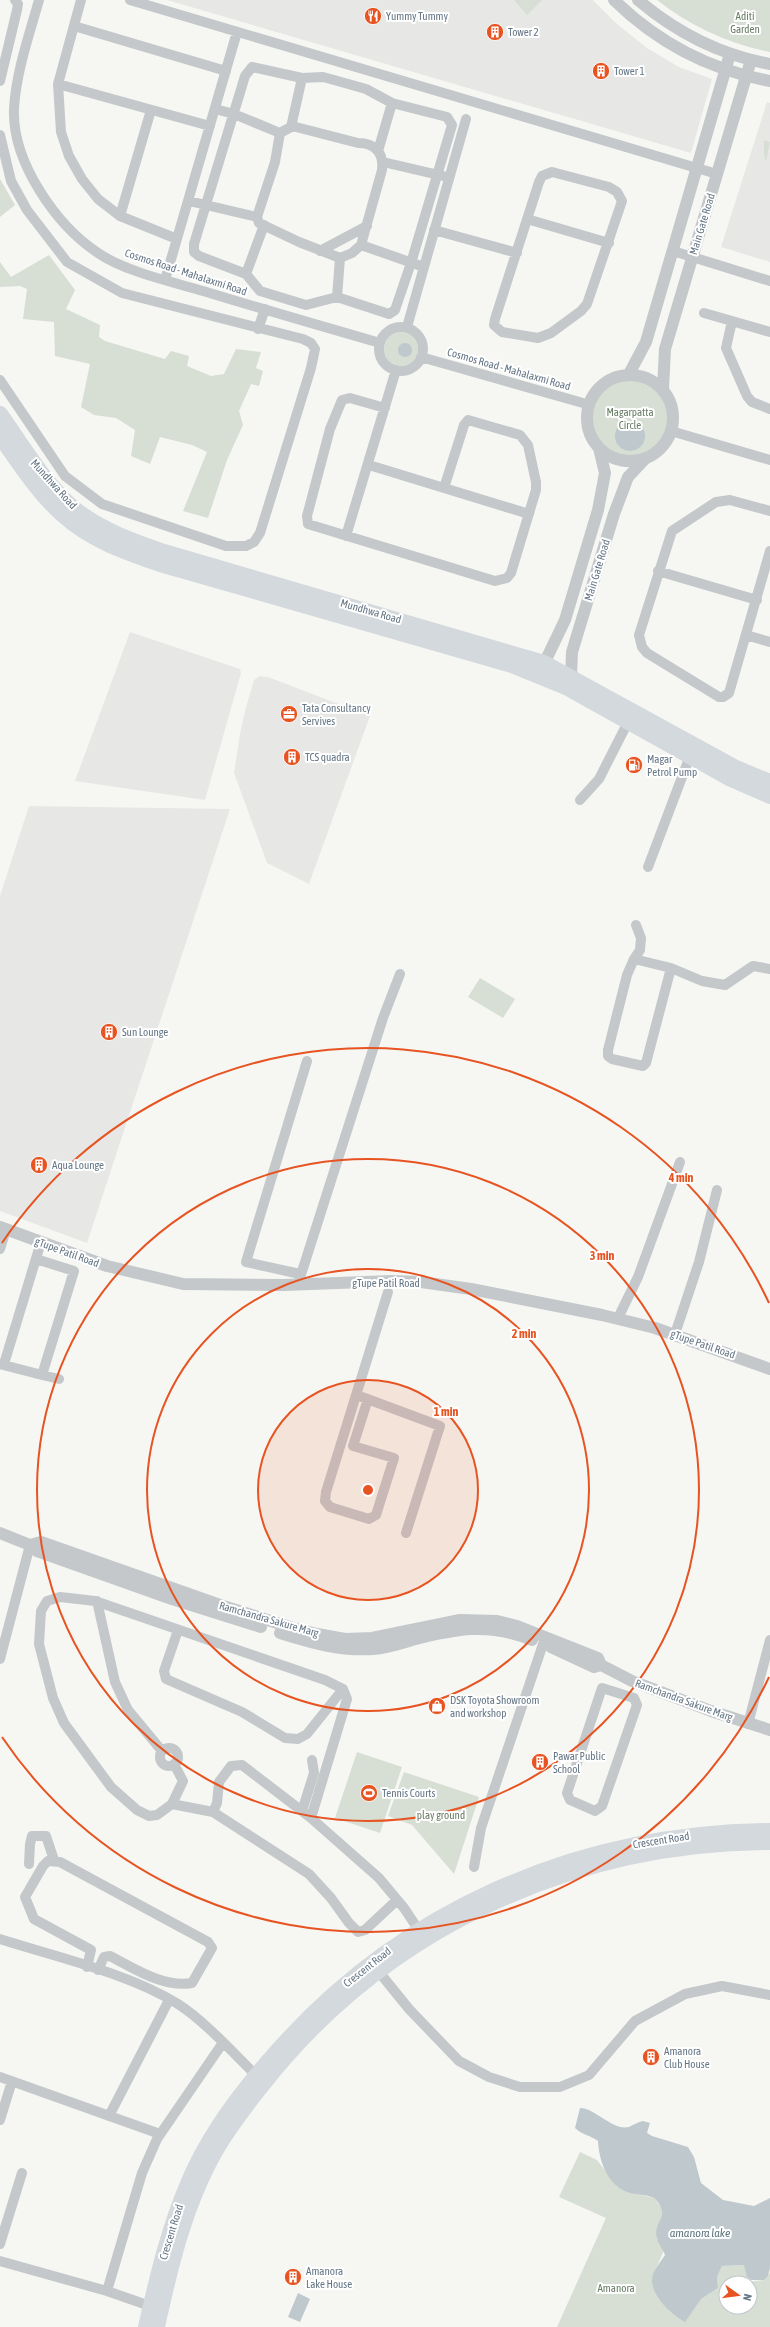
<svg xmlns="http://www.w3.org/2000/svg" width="770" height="2327" viewBox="0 0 770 2327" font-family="'Asap Condensed',sans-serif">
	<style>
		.built { fill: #e7e8e6 }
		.green { fill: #d7ded4; fill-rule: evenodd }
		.water { fill: #bec8cd }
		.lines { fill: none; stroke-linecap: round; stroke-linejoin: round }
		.minor { stroke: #c4c8cb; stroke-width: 10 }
		.tertiary { stroke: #c4c8cb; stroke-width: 12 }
		.secondary { stroke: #d4d9dd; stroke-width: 14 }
		.trunk { stroke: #d4d9dd; stroke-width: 16 }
		.ring { fill: none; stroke: #e75422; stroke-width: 2 }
		.labels { text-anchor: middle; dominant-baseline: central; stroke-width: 4; stroke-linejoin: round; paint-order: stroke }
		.poi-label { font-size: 11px; fill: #657685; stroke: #fff; text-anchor: start }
		.park-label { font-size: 11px; fill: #687c64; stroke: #fff }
		.street-label { font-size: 11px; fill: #657685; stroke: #fff }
		.water-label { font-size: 12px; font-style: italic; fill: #607781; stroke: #fff }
		.centre { fill: #e75422; stroke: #fff; stroke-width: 2 }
		.ring-label { font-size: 12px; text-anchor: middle; font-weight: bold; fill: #e75422; stroke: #fff; stroke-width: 4; stroke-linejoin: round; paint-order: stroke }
	</style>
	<rect width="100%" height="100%" fill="#f6f7f3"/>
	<!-- built -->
	<path class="built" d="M167 0H593L617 24 647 48 679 67 712 79 691 153Z
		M767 102 770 103V262L721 247Z
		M130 632 240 669 241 673 205 800 75 781Z
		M260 676 268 677 370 716 309 884 267 863 234 773 240 734 246 707 254 680Z
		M29 806 230 809 87 1243 0 1211V896Z"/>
	<!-- green -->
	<path class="green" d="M514 0H542L527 15Z
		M657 0H770V52C729 44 690 26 657 0Z
		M764 140 770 142 766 162 764 154Z
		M0 179 15 205 0 217Z
		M49 255 75 290 66 309 100 325 99 337 105 341 165 359 171 351 189 356 187 366 211 376 224 374 236 349 261 352 256 368 263 371 259 386 251 384 239 411 243 425 227 460 208 518 183 511 207 452 192 445 160 437 150 464 131 456 135 430 116 418 94 415 81 407 90 364 55 356 54 322 23 319 27 289 20 286 0 287V262L11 277Z
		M384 349a17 17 0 1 1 34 0a17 17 0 1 1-34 0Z
		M592 418a38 38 0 1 1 76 0a38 38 0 1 1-76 0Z
		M480 978 515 999 503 1018 468 997Z
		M357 1752 402 1767 380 1833 335 1818Z
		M404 1772 479 1797 454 1874 412 1825 388 1816Z
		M580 2152 597 2160 609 2176 628 2192 654 2198 663 2210 657 2239 664 2250 653 2276 701 2299 718 2288 717 2277 722 2266 745 2265 748 2282 764 2280 770 2273V2327H557L606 2218 559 2197ZM726 2283H750V2307H726Z"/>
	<!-- water -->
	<path class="water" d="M398 350a7 7 0 1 1 14 0a7 7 0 1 1-14 0Z
		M615 436a15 15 0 1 1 30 0a15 15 0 1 1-30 0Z
		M580 2108C595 2108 613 2131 629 2127 633 2125 638 2122 643 2121L650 2123 647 2133 652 2136 688 2147 694 2157 701 2183 723 2200 754 2206 770 2198V2268L768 2276 764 2280H751L747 2277 744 2265 722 2266 717 2277 718 2288 701 2299 685 2322C671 2314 647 2293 653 2274 656 2267 661 2261 665 2255 663 2249 658 2244 657 2238 652 2221 673 2217 654 2198 645 2194 636 2195 627 2192 607 2184 599 2161 598 2141 590 2135 582 2135 575 2128Z
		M298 2293 310 2299 300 2322 288 2317Z"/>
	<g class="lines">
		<!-- minor -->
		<path class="minor" d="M39 0C29 36 16 72 14 109 12 162 56 225 98 253 124 271 172 282 203 291 262 309 321 326 380 343
			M81 0 58 84 61 132 69 156 82 179 98 199 120 216 177 239
			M130 0 717 174
			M74 26 226 71
			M0 81 17 10 18 4 15 0
			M58 84 210 126
			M215 109 234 114 280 133
			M291 127 302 78
			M0 135 11 181 27 210 67 262 122 293 303 339 311 343 315 349 311 368 260 533 254 542 246 546H226L102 504 65 476 0 380
			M383 162 443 176
			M552 172 609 187 617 192 622 201 587 304 581 311 551 333 538 338 502 332 494 325 495 319 539 182 542 176Z
			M189 201 257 217
			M120 216 151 110
			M527 219 609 243
			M264 225 246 274 199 256 194 252V244L245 76 252 67 302 78 323 77 334 80 366 89 392 103
			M434 230 517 253
			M320 251 367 226
			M673 251 770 281
			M340 258 299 242 259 223 257 217 275 162 280 133 291 127H296L358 143C375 143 384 153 382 170L361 245
			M246 274 260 291 306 305 337 297 340 258 352 253 361 245 424 267
			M165 280 237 32
			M337 297 389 314 395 310 411 263 452 125 447 117 392 103 378 151
			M704 313 770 332
			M732 321 726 348 747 396 752 402 770 409
			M407 327 466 119
			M379 349a22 22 0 1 1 44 0a22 22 0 1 1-44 0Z
			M258 329 265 309
			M421 357 590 405
			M385 408 350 398 342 400 330 429 307 516 308 524 495 581 507 578 511 573 536 490V482L528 445 520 435 468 420 464 425 444 488
			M671 431 770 460
			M369 465 529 514
			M770 511 730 500 716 502 672 531 639 635 642 647 647 653 719 697H723L729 693 770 551
			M346 536 396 370
			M658 571 757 600
			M746 635 770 642
			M580 800 599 779 628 722
			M648 867 690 756
			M636 925 641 938 640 950 634 959 627 975 608 1050V1056L612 1059 643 1066 646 1063 671 968 702 981 725 985 753 966 770 969
			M634 959 671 968
			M0 1249 6 1230
			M300 1274 246 1262 307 1061
			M298 1284 383 1018 400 974
			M618 1318 638 1277 680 1162
			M675 1334 699 1262 717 1190
			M0 1364 42 1375 74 1271 36 1259
			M4 1364 41 1242
			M42 1375 59 1379
			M362 1397 440 1426 406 1533
			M368 1399 353 1446 394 1458 376 1515 369 1519 330 1507 325 1501 326 1492 388 1292
			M97 1601 115 1682 128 1710 162 1751
			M178 1630 164 1671 166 1679 242 1712 285 1738 298 1739 307 1734 343 1689
			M0 1659 30 1545
			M602 1688 634 1698 637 1705 602 1806 595 1811 570 1800 567 1793Z
			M748 1724 770 1640
			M160 1757a9 9 0 1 1 18 0a9 9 0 1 1-18 0Z
			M172 1804 183 1781 174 1764
			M302 1811 314 1773 312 1760
			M213 1812 217 1803 219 1782 231 1766 242 1765 311 1818 379 1878 404 1908 422 1935
			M311 1818 347 1699 343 1689 325 1680 95 1601 60 1597 47 1601 41 1611 39 1644 53 1698 64 1723 111 1787 137 1810 149 1816 157 1815 172 1804 213 1812 309 1874 331 1898 349 1923 358 1932 365 1930 397 1900
			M29 1864 30 1844 32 1836H46L54 1860
			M474 1867 481 1828 543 1644
			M0 1939C56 1957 128 1973 178 2004 206 2022 235 2055 259 2078
			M87 1967 91 1950 34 1919 25 1897 43 1866 48 1861 60 1862 208 1942 212 1948 192 1983C164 1988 135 1969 110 1956L104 1957 98 1970
			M379 1972 409 2009 459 2061 489 2077 520 2087H560L589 2075 635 2021 685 1994 722 1986 770 1995
			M0 2077 160 2134
			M109 2116 169 2000
			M0 2120 12 2081
			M0 2244 22 2173
			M0 2261 107 2291 150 2306
			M107 2291 142 2173 157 2139 222 2044"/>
		<!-- tertiary -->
		<path class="tertiary" d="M614 0C658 43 710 70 770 81
			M638 0C677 33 720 55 770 64
			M629 374 646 342 730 54
			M587 418a43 43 0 1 1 86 0a43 43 0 1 1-86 0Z
			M663 389 665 349 751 60
			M541 670 565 620 598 510 605 473 599 448
			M567 685 571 676 572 652 614 514 628 477 644 460
			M0 1227 107 1266 183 1284 284 1285 391 1281 421 1282 471 1289 602 1315 655 1328 770 1369
			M0 1533 30 1545 37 1551 172 1599 261 1627
			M30 1545 41 1542 220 1605 293 1628 317 1634 345 1639 372 1638 460 1620 497 1621 517 1626 598 1658 601 1665 632 1681 711 1711 770 1730
			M280 1633C312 1643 340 1651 373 1649 387 1648 399 1644 412 1640 455 1629 489 1622 532 1640
			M551 1647 594 1667 601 1665"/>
		<!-- secondary -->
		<path class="secondary" d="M145 2327C156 2278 168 2227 188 2181 207 2136 238 2094 270 2058 397 1910 576 1832 770 1830
			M158 2327C171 2267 186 2204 217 2150 230 2128 246 2107 262 2087 385 1929 572 1844 770 1843"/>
		<!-- trunk -->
		<path class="trunk" d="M0 414C22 445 43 481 71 506 98 529 132 541 164 552L544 663 736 768 770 782
			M0 436C19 463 38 493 63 515 90 540 126 552 160 564L512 665 566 687 731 779 770 796"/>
	</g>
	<!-- distance rings -->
	<circle cx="368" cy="1490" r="110" fill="#e75422" fill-opacity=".12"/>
	<g class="ring">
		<circle cx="368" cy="1490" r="110"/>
		<circle cx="368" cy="1490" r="221"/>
		<circle cx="368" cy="1490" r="331"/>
		<path d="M769 1677A442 442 0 0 1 2 1737M2 1243A442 442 0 0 1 769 1303"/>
	</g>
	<!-- icons -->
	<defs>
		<symbol id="restaurant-disc" viewBox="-11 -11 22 22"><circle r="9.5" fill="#e75422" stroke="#fff"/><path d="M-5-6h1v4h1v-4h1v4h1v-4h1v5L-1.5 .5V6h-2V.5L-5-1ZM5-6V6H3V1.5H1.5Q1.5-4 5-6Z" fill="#fff"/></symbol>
		<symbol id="building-disc" viewBox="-11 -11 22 22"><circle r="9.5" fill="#e75422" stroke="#fff"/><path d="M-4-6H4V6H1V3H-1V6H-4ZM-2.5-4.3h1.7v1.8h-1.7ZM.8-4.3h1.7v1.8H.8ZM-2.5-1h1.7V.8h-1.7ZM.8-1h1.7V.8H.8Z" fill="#fff"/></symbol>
		<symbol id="office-disc" viewBox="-11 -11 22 22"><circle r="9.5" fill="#e75422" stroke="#fff"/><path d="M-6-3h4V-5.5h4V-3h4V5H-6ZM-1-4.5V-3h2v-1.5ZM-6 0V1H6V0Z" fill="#fff"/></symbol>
		<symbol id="fuel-disc" viewBox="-11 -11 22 22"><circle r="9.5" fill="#e75422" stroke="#fff"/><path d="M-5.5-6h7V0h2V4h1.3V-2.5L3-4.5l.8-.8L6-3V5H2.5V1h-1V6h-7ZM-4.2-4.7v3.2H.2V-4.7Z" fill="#fff"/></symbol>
		<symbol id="shop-disc" viewBox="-11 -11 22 22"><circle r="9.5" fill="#e75422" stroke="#fff"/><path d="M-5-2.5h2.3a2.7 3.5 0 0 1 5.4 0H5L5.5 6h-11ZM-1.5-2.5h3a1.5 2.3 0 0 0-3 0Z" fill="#fff"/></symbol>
		<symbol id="stadium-disc" viewBox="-11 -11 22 22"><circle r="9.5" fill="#e75422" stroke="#fff"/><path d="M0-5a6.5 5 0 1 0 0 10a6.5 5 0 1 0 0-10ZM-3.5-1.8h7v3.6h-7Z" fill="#fff"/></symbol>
	</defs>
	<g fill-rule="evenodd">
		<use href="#restaurant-disc" x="363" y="6" width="20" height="20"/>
		<use href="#building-disc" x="485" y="22" width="20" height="20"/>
		<use href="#building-disc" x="591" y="61" width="20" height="20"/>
		<use href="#office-disc" x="279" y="704" width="20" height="20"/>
		<use href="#building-disc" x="282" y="747" width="20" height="20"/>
		<use href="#fuel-disc" x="624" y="755" width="20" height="20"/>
		<use href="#building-disc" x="99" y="1022" width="20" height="20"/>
		<use href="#building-disc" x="29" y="1155" width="20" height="20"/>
		<use href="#shop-disc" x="427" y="1696" width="20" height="20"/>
		<use href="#building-disc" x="530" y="1752" width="20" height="20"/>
		<use href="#stadium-disc" x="359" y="1783" width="20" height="20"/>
		<use href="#building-disc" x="641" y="2047" width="20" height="20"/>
		<use href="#building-disc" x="283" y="2267" width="20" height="20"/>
	</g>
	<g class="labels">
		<!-- poi labels -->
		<g class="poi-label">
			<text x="386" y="16">Yummy Tummy</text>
			<text x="508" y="32">Tower 2</text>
			<text x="614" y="71">Tower 1</text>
			<text x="302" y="708">Tata Consultancy<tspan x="302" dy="13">Servives</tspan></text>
			<text x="305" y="757">TCS quadra</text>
			<text x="647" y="759">Magar<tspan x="647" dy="13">Petrol Pump</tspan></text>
			<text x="122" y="1032">Sun Lounge</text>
			<text x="52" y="1165">Aqua Lounge</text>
			<text x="450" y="1700">DSK Toyota Showroom<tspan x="450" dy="13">and workshop</tspan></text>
			<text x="553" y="1756">Pawar Public<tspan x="553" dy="13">School</tspan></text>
			<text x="382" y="1793">Tennis Courts</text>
			<text x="664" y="2051">Amanora<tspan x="664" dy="13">Club House</tspan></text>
			<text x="306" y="2271">Amanora<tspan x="306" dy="13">Lake House</tspan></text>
		</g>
		<!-- park labels -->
		<g class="park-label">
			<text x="745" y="16">Aditi<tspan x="745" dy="13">Garden</tspan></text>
			<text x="630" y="412">Magarpatta<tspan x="630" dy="13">Circle</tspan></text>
			<text x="441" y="1815">play ground</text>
			<text x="616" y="2288">Amanora</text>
		</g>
		<!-- street labels -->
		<g class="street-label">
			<text transform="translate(702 224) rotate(-73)">Main Gate Road</text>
			<text transform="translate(186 272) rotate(18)">Cosmos Road - Mahalaxmi Road</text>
			<text transform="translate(509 369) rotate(16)">Cosmos Road - Mahalaxmi Road</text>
			<text transform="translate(54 484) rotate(48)">Mundhwa Road</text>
			<text transform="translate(597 570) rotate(-73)">Main Gate Road</text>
			<text transform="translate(371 611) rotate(16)">Mundhwa Road</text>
			<text transform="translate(67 1252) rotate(20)">gTupe Patil Road</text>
			<text x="386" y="1283">gTupe Patil Road</text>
			<text transform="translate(703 1344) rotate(19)">gTupe Patil Road</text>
			<text transform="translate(269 1619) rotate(16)">Ramchandra Sakure Marg</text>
			<text transform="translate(684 1700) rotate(20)">Ramchandra Sakure Marg</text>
			<text transform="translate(661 1840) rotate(-9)">Crescent Road</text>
			<text transform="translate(367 1967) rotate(-38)">Crescent Road</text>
			<text transform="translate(171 2232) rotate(-73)">Crescent Road</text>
		</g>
		<!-- water labels -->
		<g class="water-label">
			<text x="700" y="2233">amanora lake</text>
		</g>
	</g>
	<circle cx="368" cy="1490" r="6" class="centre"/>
	<g class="ring-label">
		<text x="681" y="1182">4 min</text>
		<text x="602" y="1260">3 min</text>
		<text x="524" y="1338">2 min</text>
		<text x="446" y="1416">1 min</text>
	</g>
	<!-- north arrow -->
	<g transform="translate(738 2295) rotate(104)"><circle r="19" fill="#ffffff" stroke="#c1c8ce"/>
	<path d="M0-3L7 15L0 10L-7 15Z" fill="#e75422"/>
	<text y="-6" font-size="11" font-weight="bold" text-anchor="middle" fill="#657685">N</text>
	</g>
</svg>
